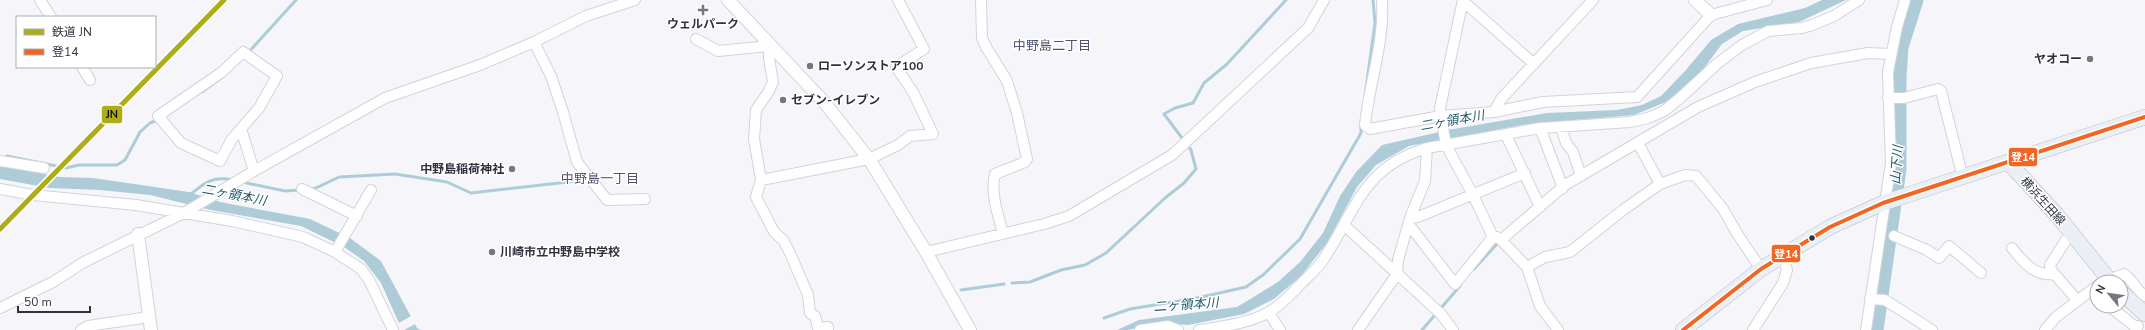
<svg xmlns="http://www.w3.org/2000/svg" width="2145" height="330" viewBox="0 0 2145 330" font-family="'Nunito Sans','Noto Sans JP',sans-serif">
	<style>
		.water { fill: #aeccd8 }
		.pier { fill: #f6f6fa }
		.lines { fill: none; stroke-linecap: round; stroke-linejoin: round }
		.stream { stroke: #aeccd8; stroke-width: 3 }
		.river { stroke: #aeccd8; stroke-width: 17 }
		.minor-casing { stroke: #d2d3db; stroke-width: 12 }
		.tertiary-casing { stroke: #d2d3db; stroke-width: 14 }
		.primary-casing { stroke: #b1bac5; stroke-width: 16 }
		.minor { stroke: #fefefe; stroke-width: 10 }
		.tertiary { stroke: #fefefe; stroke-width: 12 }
		.primary { stroke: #eaeff5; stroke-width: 15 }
		.bus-1-casing { stroke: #fff; stroke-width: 7 }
		.bus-1 { stroke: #f26522; stroke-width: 4 }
		.rail-1-casing { stroke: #fff; stroke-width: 8 }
		.rail-1 { stroke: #acad19; stroke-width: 5 }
		.poi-dot { fill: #757680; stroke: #fff; stroke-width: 1.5 }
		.bus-dot { fill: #2f313e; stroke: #fff; stroke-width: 1.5 }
		.labels { text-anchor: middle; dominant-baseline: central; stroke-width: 3; stroke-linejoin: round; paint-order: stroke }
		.poi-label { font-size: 12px; font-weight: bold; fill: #2f313e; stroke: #fff; text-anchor: start }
		.street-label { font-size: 12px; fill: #2f313e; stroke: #fff }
		.neighbourhood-label { font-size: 13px; fill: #505471; stroke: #fff }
		.water-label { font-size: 13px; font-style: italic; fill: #1f596a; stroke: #fff }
		.line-badge { stroke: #fff; stroke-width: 1.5 }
		.badge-label { font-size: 11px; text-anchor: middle; font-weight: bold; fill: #fff }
		.pale-badge-label { font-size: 11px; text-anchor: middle; font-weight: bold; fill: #111 }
	</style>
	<rect width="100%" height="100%" fill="#f6f6fa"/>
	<!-- water -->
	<path class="water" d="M1822 0H1846L1799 22 1743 31 1722 44 1701 72 1666 102 1634 115 1528 124 1409 146 1376 165 1357 187 1327 243 1301 276 1274 299 1244 314 1188 325 1162 323 1127 330H1117L1139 320 1237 307 1278 282 1300 262 1323 233 1340 196 1356 172 1382 145 1448 130 1547 113 1617 110 1642 105 1661 96 1685 71 1711 40 1738 24 1805 8Z
		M0 166 60 177 93 178 189 192 220 202 310 219 350 238 381 261 417 328 421 330H402L381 283 364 261 344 247 301 226 211 210 150 195 100 190 49 188 0 179Z"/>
	<!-- pier -->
	<path class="pier" d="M413 315 417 323 404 330H400L397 324Z"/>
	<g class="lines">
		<!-- stream -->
		<path class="stream" d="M247 54 296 0
			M202 92 221 78
			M1365 96 1375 23 1373 0
			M7 156 66 168 79 165H117L125 160 140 132 150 123 158 120
			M242 182 285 191 300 190
			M309 189 316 188 339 177 395 174 447 182 471 193 577 181
			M190 195C205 182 213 176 233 180
			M1474 269 1497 244
			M1012 283 1030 282 1061 270 1085 265 1106 253 1165 198 1184 183 1196 169 1191 150 1164 114 1175 108 1193 103 1204 83 1227 64 1286 0
			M961 290 1004 284
			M1104 318 1130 309 1197 298 1246 287 1263 275 1300 239 1361 133V123
			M1422 330 1460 286"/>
		<!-- river -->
		<path class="river" d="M1875 330 1898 169V77L1900 47 1915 0"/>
		<defs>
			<path id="minor" d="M40 0 51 17
				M981 0 982 38 986 47 1007 81 1017 113 1027 159 1025 162 995 174C990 192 998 215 1003 233
				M1382 0C1385 41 1369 84 1365 125L1370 129 1441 116 1494 112 1543 102 1637 97 1711 15 1767 0
				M1463 0 1440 108 1441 116 1446 145 1473 195 1493 237H1497L1501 240 1527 267 1540 306 1558 330
				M1463 1 1534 64
				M696 39 718 51 769 46V58L773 82 769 91 756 110 754 139 761 180 756 197 774 232 783 240 790 253 808 295 810 313 815 316 818 328 828 327V330
				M534 42 551 76 563 112 577 162 607 200 645 199
				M243 52 277 76 259 108 232 139 220 161 181 143 158 116 222 72Z
				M82 67 90 80
				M1888 98H1904L1938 89 1941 91 1963 178
				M1494 112 1501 99 1593 0
				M1561 127 1566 143 1573 152 1581 176
				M1540 128 1563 188
				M241 129 254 171
				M1506 135 1540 207
				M1638 143 1660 184
				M0 161 44 168
				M761 180 869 159 898 145 910 136 933 134 913 92 896 67 924 49 898 0
				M0 189 33 195 136 205 232 221 303 237 335 252 361 269 369 280 393 330
				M302 189 357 216
				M1410 218 1418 217 1525 173
				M1344 225 1441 314 1453 330
				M1410 226 1455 284 1493 237
				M1894 236 1927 250 1939 258 1949 246 1981 273
				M1501 240 1565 185 1698 107 1755 82 1811 63 1868 53 1891 54
				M2066 240 2050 265 2051 270 2077 300
				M2012 248C2022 261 2034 276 2053 274
				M335 252 371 190
				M926 252 1044 224 1069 216 1172 155 1308 28 1324 0
				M1527 267 1545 257 1570 252 1623 210 1660 184 1685 175 1696 176 1723 209 1738 235 1761 269
				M2109 280 2124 274C2133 280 2136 290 2145 296
				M1870 299 1885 300 1932 330
				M2109 306 2137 328 2138 326
				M0 308 53 282 84 262 184 213 254 171 385 98 480 65 534 42 586 16 635 0
				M1269 313 1280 330
				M81 330 88 326 149 317
				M1140 330 1168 326 1178 330
				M1199 330C1220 327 1251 323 1269 312 1280 306 1290 295 1299 286 1307 277 1319 268 1325 257 1357 208 1363 167 1427 148L1540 128 1630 122 1648 118 1664 111 1679 99 1718 63 1742 45 1768 31 1802 28 1812 25 1834 16 1859 0
				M1358 330 1397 274 1398 260 1410 218 1425 181 1427 148
				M1753 330 1783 283 1787 270 1782 254
				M1866 330 1891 163 1888 72 1897 27 1905 0
				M2045 330 2056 317 2097 286"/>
			<path id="tertiary" d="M728 0 824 102 869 159 926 252 970 330
				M1695 0 1711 15
				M138 234 151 330"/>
			<path id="primary" d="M2009 163 2056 214 2111 282
				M2121 292 2145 314
				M1683 330 1761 269 1830 227 1883 203 2145 117"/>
		</defs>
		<!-- minor casing -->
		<use href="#minor" class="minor-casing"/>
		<!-- tertiary casing -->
		<use href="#tertiary" class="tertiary-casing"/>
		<!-- primary casing -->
		<use href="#primary" class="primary-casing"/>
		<!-- minor -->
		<use href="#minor" class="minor"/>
		<!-- tertiary -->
		<use href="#tertiary" class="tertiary"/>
		<!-- primary -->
		<use href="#primary" class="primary"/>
		<defs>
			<path id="bus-1" d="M1683 330 1761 269 1830 227 1883 203 2145 117"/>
		</defs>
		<!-- bus-1 casing -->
		<use href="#bus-1" class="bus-1-casing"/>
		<!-- bus-1 -->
		<use href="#bus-1" class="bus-1"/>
		<defs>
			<path id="rail-1" d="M0 229 224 0"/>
		</defs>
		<!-- rail-1 casing -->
		<use href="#rail-1" class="rail-1-casing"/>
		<!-- rail-1 -->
		<use href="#rail-1" class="rail-1"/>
	</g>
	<!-- markers -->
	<g class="poi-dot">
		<path d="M701 4h4v4h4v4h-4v4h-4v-4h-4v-4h4z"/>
		<circle cx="2090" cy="59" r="4"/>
		<circle cx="810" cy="66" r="4"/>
		<circle cx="783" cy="100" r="4"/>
		<circle cx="512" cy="169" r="4"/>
		<circle cx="492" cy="252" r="4"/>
	</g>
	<circle class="bus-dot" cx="1812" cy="238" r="3.5"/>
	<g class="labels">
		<!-- poi labels -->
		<g class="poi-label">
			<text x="703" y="24" text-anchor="middle">ウェルパーク</text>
			<text x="2082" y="59" text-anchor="end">ヤオコー</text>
			<text x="818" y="66">ローソンストア100</text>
			<text x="791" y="100">セブン-イレブン</text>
			<text x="504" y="169" text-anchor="end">中野島稲荷神社</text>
			<text x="500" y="252">川崎市立中野島中学校</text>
		</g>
		<!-- street labels -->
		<g class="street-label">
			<text transform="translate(2043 201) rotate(48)">横浜生田線</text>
		</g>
		<!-- neighbourhood labels -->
		<g class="neighbourhood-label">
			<text x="1052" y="46">中野島二丁目</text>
			<text x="600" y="179">中野島一丁目</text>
		</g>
		<!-- water labels -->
		<g class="water-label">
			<text transform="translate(1452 121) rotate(-10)">二ヶ領本川</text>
			<text transform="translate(1897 165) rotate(-86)">山下川</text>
			<text transform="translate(234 195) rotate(11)">二ヶ領本川</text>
			<text transform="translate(1186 305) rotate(-4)">二ヶ領本川</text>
		</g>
	</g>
	<g class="line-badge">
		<rect x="101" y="105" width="22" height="19" rx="4" fill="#acad19"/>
		<rect x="2008" y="147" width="30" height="20" rx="4" fill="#f26522"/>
		<rect x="1771" y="244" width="30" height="19" rx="4" fill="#f26522"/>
	</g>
	<g class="badge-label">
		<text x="2023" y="161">登14</text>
		<text x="1786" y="258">登14</text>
	</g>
	<g class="pale-badge-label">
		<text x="112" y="118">JN</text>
	</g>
	<!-- legend -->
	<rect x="16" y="16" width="140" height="52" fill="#ffffff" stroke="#acadb2"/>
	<rect x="24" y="29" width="20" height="6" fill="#acad19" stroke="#acadb2"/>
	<text x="52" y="36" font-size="12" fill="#2f313e">鉄道 JN</text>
	<rect x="24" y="49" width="20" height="6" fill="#f26522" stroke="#acadb2"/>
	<text x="52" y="56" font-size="12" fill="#2f313e">登14</text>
	<!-- north arrow -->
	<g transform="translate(2109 294) rotate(299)"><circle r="19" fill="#ffffff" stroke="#acadb2"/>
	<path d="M0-3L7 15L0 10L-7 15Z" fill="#757680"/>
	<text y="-6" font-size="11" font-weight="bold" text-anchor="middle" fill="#2f313e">N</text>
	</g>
	<!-- scale -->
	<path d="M18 306v6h72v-6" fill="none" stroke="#2f313e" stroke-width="2"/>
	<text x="24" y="306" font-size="12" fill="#2f313e" stroke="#ffffff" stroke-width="3" paint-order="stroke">50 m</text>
</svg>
